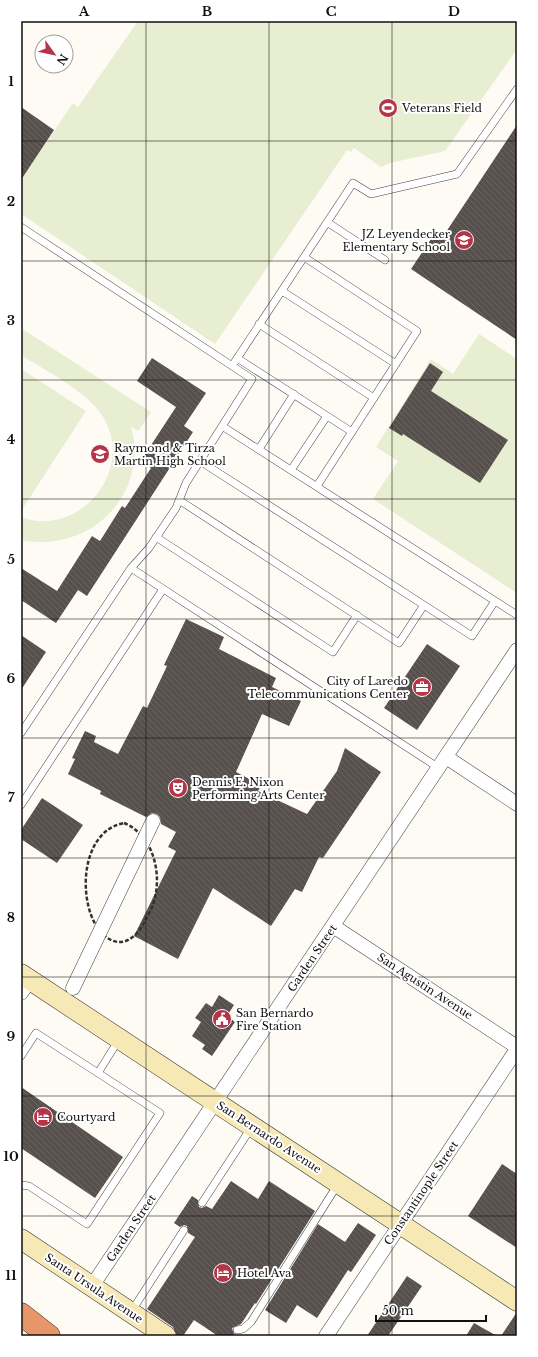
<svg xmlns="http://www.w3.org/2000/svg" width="538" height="1357" viewBox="0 0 538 1357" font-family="'Libre Baskerville',serif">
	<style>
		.pitch { fill: #e7eed1 }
		.building { fill: url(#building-back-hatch) }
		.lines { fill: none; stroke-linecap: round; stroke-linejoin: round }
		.lane-casing { stroke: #434343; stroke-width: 8 }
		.street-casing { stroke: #434343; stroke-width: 15 }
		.secondary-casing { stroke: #323232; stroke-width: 21 }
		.highway-casing { stroke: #212121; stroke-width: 23 }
		.path { stroke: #323232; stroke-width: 2.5; stroke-dasharray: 4 2; stroke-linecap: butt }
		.lane { stroke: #fff; stroke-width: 7 }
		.street { stroke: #fff; stroke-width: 14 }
		.secondary { stroke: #f7e9b5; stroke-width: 20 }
		.highway { stroke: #e69669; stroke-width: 22 }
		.grid { fill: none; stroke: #101010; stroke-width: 1; stroke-opacity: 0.55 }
		.labels { text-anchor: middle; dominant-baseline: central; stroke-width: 4; stroke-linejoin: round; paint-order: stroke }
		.poi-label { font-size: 11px; fill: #101010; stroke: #fff; text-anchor: start }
		.street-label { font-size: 11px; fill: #101010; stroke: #fff }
		.neatline { fill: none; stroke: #101010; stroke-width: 1.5 }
		.grid-label { font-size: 13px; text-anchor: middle; font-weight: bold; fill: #101010 }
	</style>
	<defs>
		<pattern id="building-back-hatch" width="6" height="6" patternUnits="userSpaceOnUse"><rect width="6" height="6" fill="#57504d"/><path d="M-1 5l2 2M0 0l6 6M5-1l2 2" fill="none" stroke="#6a6562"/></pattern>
	</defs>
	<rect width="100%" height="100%" fill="#fefbf4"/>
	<!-- pitch -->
	<path class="pitch" d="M138 21H517V49L445 151 390 163 381 167 354 148 351 152 347 150 215 344 21 214V180L73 103 78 107Z
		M21 328 151 412 138 431 131 426C150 495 89 554 21 540V517C79 539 136 470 103 417 88 392 46 371 21 355Z
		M479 334 517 359V593L373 499 398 461 376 447 431 359 453 374Z
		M21 369 86 411 23 508 21 506Z"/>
	<!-- building -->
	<path class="building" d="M21 107 54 130 21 180Z
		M517 125V340L411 269 437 230 444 235Z
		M152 358 206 393 184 426 193 432 87 596 78 590 56 623 21 600V568L57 591 92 536 100 541 122 506 125 508 151 468 140 462 176 407 137 381Z
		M430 363 443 372 431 391 508 440 480 483 403 434 402 436 389 428Z
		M186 619 224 637 219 649 276 678 272 687 301 701 289 726 262 714 236 772 261 785 258 791 307 814 337 771 345 748 381 772 323 858 319 857 302 892 295 889 271 926 213 888 178 959 134 936 176 851 168 847 176 832 161 824 160 817 157 814 152 813 146 817 100 794 101 791 68 774 75 759 72 758 85 731 96 736 94 742 118 754 143 706 147 708 167 666 164 665Z
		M21 635 46 652 21 690Z
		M427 644 460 666 417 730 384 708Z
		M42 798 83 825 57 863 21 839V830Z
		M219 995 234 1005 227 1016 235 1022 212 1056 202 1049 205 1045 192 1036 201 1022 195 1018 206 1003 212 1007Z
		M21 1087 123 1157 95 1198 21 1148Z
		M502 1164 517 1174V1248L468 1216Z
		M231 1181 258 1199 269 1181 315 1211 256 1304 255 1303 241 1324 232 1328 234 1334 233 1336H218L194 1320 183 1336H177L173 1327 147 1309 195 1237 188 1233 187 1226 184 1225 180 1227 174 1223 192 1196 198 1200 199 1207 202 1208 206 1206 212 1209Z
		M358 1223 376 1235 351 1272 348 1270 317 1318 297 1305 286 1323 265 1310 318 1224 345 1242Z
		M407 1276 422 1286 388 1336H367Z
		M517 1312V1336H501Z
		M474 1323 497 1336H466Z"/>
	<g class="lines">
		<defs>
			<path id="lane" d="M327 222 385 260
				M21 227 252 379 186 483 176 508 149 548 131 568
				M304 257 417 331 317 486
				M282 291 396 364
				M259 324 374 398
				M237 358 352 432
				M232 366 353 183 371 194 457 174 517 89
				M222 426 517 615
				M259 449 294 394
				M200 461 472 636 495 601
				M291 470 327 416
				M179 500 399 643 424 605
				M156 537 333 652 357 615
				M21 733 131 568 439 768
				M21 805 163 589
				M21 1056 36 1033 160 1113 87 1224 29 1186 21 1185
				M98 1073 118 1041
				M202 1203 251 1128
				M131 1312 184 1230
				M237 1330 243 1329 251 1322 338 1184"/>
			<path id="street" d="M446 757 517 804
				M333 926 517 1047
				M73 988 153 821
				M21 993 30 980
				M92 1286 517 650
				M326 1336 517 1049"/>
			<path id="secondary" d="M21 974 517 1301
				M21 1239 166 1336"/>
			<path id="highway" d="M21 1314 49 1336"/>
		</defs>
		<!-- lane casing -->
		<use href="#lane" class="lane-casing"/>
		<!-- street casing -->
		<use href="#street" class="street-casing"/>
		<!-- secondary casing -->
		<use href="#secondary" class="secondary-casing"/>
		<!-- highway casing -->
		<use href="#highway" class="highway-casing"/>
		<!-- path -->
		<path class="path" d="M124 823C154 835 164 877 152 907 150 912 146 918 144 923 139 932 130 943 118 942 78 937 70 833 124 823Z"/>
		<!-- lane -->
		<use href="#lane" class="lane"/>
		<!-- street -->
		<use href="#street" class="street"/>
		<!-- secondary -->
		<use href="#secondary" class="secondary"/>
		<!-- highway -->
		<use href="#highway" class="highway"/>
	</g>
	<!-- grid -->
	<path class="grid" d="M146 21V1336M269 21V1336M392 21V1336M21 141H517M21 261H517M21 380H517M21 499H517M21 619H517M21 738H517M21 858H517M21 977H517M21 1096H517M21 1216H517"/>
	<!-- icons -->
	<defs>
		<symbol id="stadium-disc" viewBox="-11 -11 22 22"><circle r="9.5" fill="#b33547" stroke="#fff"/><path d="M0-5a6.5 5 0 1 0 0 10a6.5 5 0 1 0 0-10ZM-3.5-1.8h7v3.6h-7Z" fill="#fff"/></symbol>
		<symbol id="school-disc" viewBox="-11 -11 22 22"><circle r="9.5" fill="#b33547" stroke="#fff"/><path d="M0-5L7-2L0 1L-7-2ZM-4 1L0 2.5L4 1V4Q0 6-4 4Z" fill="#fff"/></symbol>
		<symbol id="office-disc" viewBox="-11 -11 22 22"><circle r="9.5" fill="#b33547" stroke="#fff"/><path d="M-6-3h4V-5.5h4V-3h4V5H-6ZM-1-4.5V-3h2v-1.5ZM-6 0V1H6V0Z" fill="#fff"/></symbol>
		<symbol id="theatre-disc" viewBox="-11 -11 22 22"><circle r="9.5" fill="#b33547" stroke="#fff"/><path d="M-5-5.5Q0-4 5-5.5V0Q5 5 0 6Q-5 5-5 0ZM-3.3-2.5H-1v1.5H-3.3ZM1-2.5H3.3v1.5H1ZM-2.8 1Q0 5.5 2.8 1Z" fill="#fff"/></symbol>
		<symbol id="civic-disc" viewBox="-11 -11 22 22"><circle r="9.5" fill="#b33547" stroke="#fff"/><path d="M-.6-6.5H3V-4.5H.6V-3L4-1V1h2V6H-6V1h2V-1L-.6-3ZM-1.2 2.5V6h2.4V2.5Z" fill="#fff"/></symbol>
		<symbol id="hotel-disc" viewBox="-11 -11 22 22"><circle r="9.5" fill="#b33547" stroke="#fff"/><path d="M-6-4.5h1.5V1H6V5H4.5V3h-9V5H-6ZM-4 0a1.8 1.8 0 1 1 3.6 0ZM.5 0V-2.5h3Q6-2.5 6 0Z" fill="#fff"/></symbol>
	</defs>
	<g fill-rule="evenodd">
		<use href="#stadium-disc" x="377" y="97" width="22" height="22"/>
		<use href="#school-disc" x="453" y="229" width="22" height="22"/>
		<use href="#school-disc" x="89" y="443" width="22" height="22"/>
		<use href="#office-disc" x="411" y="676" width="22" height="22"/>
		<use href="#theatre-disc" x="167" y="777" width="22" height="22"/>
		<use href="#civic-disc" x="211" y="1008" width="22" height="22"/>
		<use href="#hotel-disc" x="32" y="1106" width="22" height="22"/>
		<use href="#hotel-disc" x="212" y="1262" width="22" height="22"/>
	</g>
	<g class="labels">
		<!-- poi labels -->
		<g class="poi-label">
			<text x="402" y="108">Veterans Field</text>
			<text x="450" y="234" text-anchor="end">JZ Leyendecker<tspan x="450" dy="13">Elementary School</tspan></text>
			<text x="114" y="448">Raymond &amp; Tirza<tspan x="114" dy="13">Martin High School</tspan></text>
			<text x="408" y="681" text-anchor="end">City of Laredo<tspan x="408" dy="13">Telecommunications Center</tspan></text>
			<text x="192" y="782">Dennis E. Nixon<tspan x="192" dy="13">Performing Arts Center</tspan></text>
			<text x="236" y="1013">San Bernardo<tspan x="236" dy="13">Fire Station</tspan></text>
			<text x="57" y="1117">Courtyard</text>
			<text x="237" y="1273">Hotel Ava</text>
		</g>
		<!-- street labels -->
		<g class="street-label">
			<text transform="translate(312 958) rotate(-56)">Garden Street</text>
			<text transform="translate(425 986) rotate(33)">San Agustin Avenue</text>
			<text transform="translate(269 1137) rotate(33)">San Bernardo Avenue</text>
			<text transform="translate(421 1193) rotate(-56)">Constantinople Street</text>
			<text transform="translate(131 1228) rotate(-56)">Garden Street</text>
			<text transform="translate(94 1288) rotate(34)">Santa Ursula Avenue</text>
		</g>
	</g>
	<!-- border -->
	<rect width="538" height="1357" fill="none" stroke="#ffffff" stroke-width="44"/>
	<!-- north arrow -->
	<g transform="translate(54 54) rotate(123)"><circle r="19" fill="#ffffff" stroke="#9f9f9f"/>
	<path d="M0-3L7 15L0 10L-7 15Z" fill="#b33547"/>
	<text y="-6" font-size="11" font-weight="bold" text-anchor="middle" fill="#101010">N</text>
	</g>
	<!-- scale -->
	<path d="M376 1315v6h110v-6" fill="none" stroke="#101010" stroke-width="2"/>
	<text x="382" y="1315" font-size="12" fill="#101010" stroke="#ffffff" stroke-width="3" paint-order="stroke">50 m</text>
	<rect x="22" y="22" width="494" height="1313" class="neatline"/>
	<g class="grid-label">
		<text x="84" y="16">A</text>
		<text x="207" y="16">B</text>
		<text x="331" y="16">C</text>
		<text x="454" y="16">D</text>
		<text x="11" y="86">1</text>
		<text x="11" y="206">2</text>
		<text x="11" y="325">3</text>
		<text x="11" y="444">4</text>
		<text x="11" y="564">5</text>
		<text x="11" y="683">6</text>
		<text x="11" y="802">7</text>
		<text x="11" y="922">8</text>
		<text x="11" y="1041">9</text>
		<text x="11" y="1161">10</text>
		<text x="11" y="1280">11</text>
	</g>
</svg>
